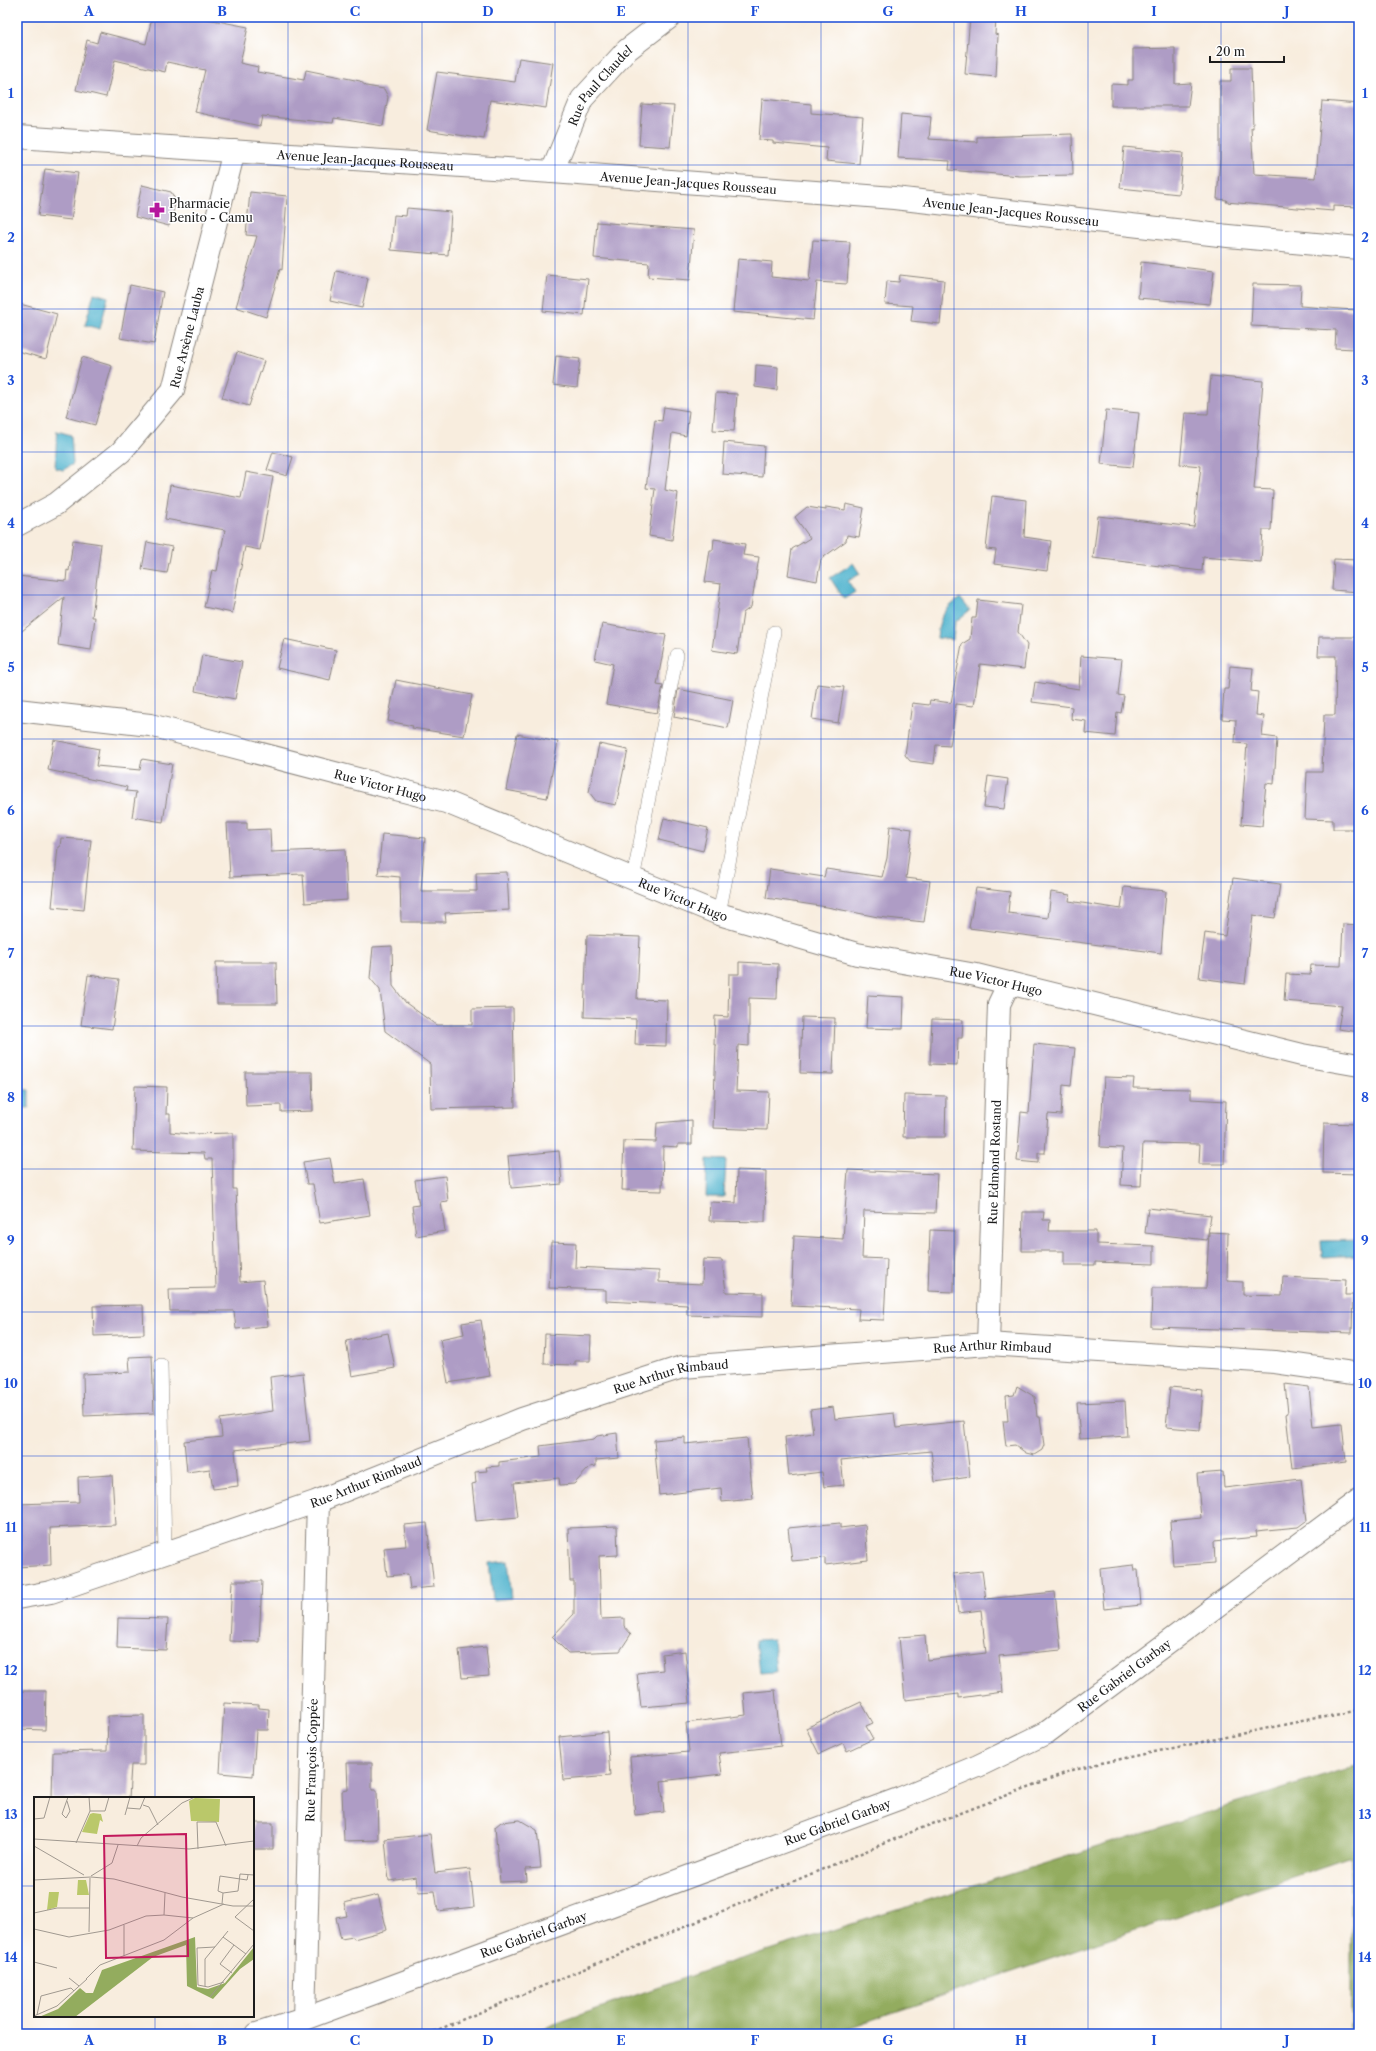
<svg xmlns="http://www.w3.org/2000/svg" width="1376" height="2051" viewBox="0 0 1376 2051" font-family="'Libre Caslon Text',serif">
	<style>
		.forest { fill: #93ac5e; stroke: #58643d }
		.water { fill: #4eb2cd; stroke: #356774 }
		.building { fill: #ae9cc5 }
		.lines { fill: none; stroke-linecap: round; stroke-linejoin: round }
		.service-casing { stroke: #8a847d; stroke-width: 14 }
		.minor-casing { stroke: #8a847d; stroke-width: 24 }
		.tertiary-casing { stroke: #8a847d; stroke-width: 24 }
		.path { stroke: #8a847d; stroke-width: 2.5; stroke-dasharray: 3 3; stroke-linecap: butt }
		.service { stroke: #fff; stroke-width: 13 }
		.minor { stroke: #fff; stroke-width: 22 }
		.tertiary { stroke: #fff; stroke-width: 22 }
		.grid { fill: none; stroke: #1d4ed8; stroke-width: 1; stroke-opacity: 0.55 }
		.labels { text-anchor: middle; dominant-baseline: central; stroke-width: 3; stroke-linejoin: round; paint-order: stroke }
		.street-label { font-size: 12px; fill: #1c1c1c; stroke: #fff }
		.poi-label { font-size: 12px; fill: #1c1c1c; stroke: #fff; text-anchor: start }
		.inset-road { fill: none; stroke: #a09990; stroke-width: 1 }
		.view { fill: #c2185b; fill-opacity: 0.15; stroke: #c2185b; stroke-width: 2 }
		.inset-edge { fill: none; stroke: #1c1c1c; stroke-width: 2 }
		.neatline { fill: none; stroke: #1d4ed8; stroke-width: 1.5 }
		.grid-label { font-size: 13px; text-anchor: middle; font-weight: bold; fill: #1d4ed8 }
	</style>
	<rect width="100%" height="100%" fill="#fff"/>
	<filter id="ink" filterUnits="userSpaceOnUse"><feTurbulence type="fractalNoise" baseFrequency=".025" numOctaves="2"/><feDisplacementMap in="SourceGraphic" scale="8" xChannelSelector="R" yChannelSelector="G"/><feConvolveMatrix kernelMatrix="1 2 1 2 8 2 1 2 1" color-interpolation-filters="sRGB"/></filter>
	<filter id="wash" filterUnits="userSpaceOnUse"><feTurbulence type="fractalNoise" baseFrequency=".012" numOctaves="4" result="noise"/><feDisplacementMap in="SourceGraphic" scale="16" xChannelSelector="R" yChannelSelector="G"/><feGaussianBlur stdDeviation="0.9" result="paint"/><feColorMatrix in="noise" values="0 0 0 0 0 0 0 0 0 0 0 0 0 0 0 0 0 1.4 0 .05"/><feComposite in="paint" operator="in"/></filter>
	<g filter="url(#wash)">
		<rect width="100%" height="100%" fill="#f8edde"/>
		<!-- forest -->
		<path class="forest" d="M1359 1765V2034H1351V1857L830 2034H526L721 1965Z"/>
		<!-- water -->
		<path class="water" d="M94 293 108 297 100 329 85 325Z
			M57 431 71 435 73 464 63 470 55 468Z
			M853 563 860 574 848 581 855 592 844 599 830 578Z
			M960 598 970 610 955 622 953 640 937 638C939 617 943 611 960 598Z
			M17 1089 29 1090V1108H17Z
			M707 1159 726 1160 724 1197H706Z
			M1359 1240V1255L1322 1257 1321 1241Z
			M508 1561 512 1598 493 1600 489 1563Z
			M773 1639 776 1672 760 1673 756 1640Z"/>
		<g id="blocks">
			<!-- building -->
			<path class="building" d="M152 17H197L248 27 240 63 258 67 257 72 304 80 306 70 360 81 366 86 384 89 388 97 383 126 334 118 333 123 262 116 260 126 195 112 205 70 167 62 165 72 115 60 106 97 76 90 87 40 97 43 100 32 146 44Z
				M970 17H996L995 34 998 35 996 77 965 74Z
				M1175 48V84L1191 83 1188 106H1111V84L1128 85V80H1133V49Z
				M519 58 553 63 546 108 490 100 484 139 427 130 437 72 515 82Z
				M1231 68H1251L1253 128H1251L1254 174 1316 178 1322 101 1359 104V207L1333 206V211L1226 202 1227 200 1217 199 1220 159V81H1231Z
				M762 99 811 104V113L863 117 859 164 826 161 827 148 773 143V141L759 140Z
				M642 104 674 106 670 147 639 145Z
				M901 114 931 117 929 139 977 142V137L1072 134 1073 175 1020 176 949 170 950 161 898 158Z
				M1124 147 1183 153 1179 194 1120 188Z
				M45 169 78 173 71 220 38 216Z
				M142 185 171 192 176 201 169 226 135 217Z
				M250 192 287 196 282 270 280 269 266 317 236 307 257 236 246 235Z
				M407 208 451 212 448 255 391 250 394 215 406 216Z
				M597 222 694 230 690 280 648 277 649 263 594 258Z
				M813 240 850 242 847 284 817 282 813 320 733 312 738 259 772 262 771 277 809 281Z
				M1141 262 1214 271 1210 304 1138 298Z
				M336 271 368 278 362 308 330 301Z
				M547 275 588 279 584 315 543 311Z
				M900 275 944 280 940 324 911 321 913 306 885 304 887 281 899 282Z
				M1253 284 1301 285 1300 306 1355 310 1354 349 1335 348 1336 330 1251 326Z
				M130 285 163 292 154 344 120 338Z
				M20 304 57 314 46 359 17 351V315Z
				M237 352 264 361 249 406 222 398Z
				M556 356 580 359 577 388 553 385Z
				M82 357 112 366 95 425 66 417Z
				M756 365 778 367 777 390 755 387Z
				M1211 376 1263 381 1254 489 1273 490 1271 530H1263L1261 562 1203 557 1202 571 1093 558 1098 516 1194 527 1201 466 1180 464 1185 413 1208 414Z
				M716 393 737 394 734 431 713 430Z
				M664 407 689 411 686 436 672 433 665 490 678 493 672 540 649 536 655 489 646 488 655 420 662 421Z
				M1106 410 1139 413 1133 467 1101 464Z
				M724 442 764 446 762 477 722 474Z
				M273 452 293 457 287 476 267 470Z
				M246 472 273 477 260 550 245 547 232 613 204 607 212 570 217 571 225 530 165 519 170 485 241 498Z
				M992 496 1026 500 1024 537 1051 541 1047 571 994 564 996 550 986 549Z
				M846 504 864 508 859 537 847 535 846 541 821 559 817 581 788 575 792 549 810 538 795 517 807 507 826 510V507L845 510Z
				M714 539 745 544 743 555 759 557 751 607 743 613 737 654 712 650 721 584 705 582 710 550H713Z
				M73 540 101 544 92 617H95L91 650 58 645 64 597 17 635V576L66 581 67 570 69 571Z
				M147 542 172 547 167 573 142 569Z
				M1334 559 1359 560V592L1332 590Z
				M978 600 1021 605 1018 632 1027 645 1024 669 980 664 974 706 956 704 950 746 936 745 934 764 910 761 905 755 912 703 929 705 930 700 951 703 962 644 970 639 972 618H976Z
				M602 624 666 635 657 685 663 686 657 713 606 704 613 664 595 660Z
				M1319 637H1359V829H1333V820L1305 819 1307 772H1322L1324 715H1335L1336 656H1318Z
				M284 639 336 650 330 680 277 668Z
				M202 655 242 662 235 699 195 691Z
				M1081 656 1122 659 1118 695 1124 696 1121 713 1117 712 1115 736 1085 733 1086 721 1071 719 1072 707 1032 702 1035 682 1079 689Z
				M1230 666 1253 668 1251 691 1258 692 1256 715 1264 716 1262 736 1277 738 1274 784 1266 783 1262 826 1241 824 1247 744 1235 743 1236 720 1222 719 1224 689H1228Z
				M396 680 472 695 464 736 412 728 413 726 388 721Z
				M817 684 844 687 838 723 812 719Z
				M678 689 733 700 728 728 674 717Z
				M517 734 558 742 547 798 506 790Z
				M54 740 99 749 96 766 140 770 142 759 172 764 163 822 132 817 136 792 126 791 127 787 48 770Z
				M599 744 628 750 616 805 596 801 589 792Z
				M988 776 1008 779 1004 809 984 807Z
				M664 818 708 828 703 851 659 840Z
				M227 823H247V830L270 829 271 852 345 849 347 900 305 903 303 874 230 877Z
				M890 826 912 829 906 878 930 881 924 922 878 917 827 907 766 898 770 869 824 877 826 869 882 877 887 858Z
				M382 834 425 838 421 891H477L476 873 507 872 509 910 445 913 446 922H401L400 877 378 875Z
				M61 838 91 840 84 910 52 907 58 847H60Z
				M1233 878 1280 884 1275 918 1253 915 1245 984 1199 978 1205 933 1225 936Z
				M1124 887 1166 891 1161 953 969 928 976 888 1010 892 1008 913 1048 918 1051 892 1070 895 1069 901 1121 909Z
				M1343 924 1359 925V1032L1338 1029 1342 1006 1284 1001 1286 974 1310 975 1311 965 1341 966Z
				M587 935 640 937 637 999 667 1000 666 1046 635 1045 636 1019 584 1017Z
				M392 946 393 986 406 1003 436 1025H472V1009L513 1008 515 1107 431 1109 430 1064 385 1031 380 990 370 978 373 947Z
				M216 962H276L277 1004H217Z
				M739 962 778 964 777 999 749 998V1046L738 1045 736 1091 769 1092 767 1130 713 1128 716 1045H714L715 1016 728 1017 729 974H739Z
				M88 975 119 979 112 1029 81 1025Z
				M868 995 904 997 903 1029 866 1028Z
				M802 1017 835 1018 833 1074 800 1073Z
				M932 1019 963 1020 962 1038H958L957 1065 930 1064Z
				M1034 1044 1075 1048 1071 1086 1063 1085 1061 1115 1048 1114 1045 1153H1038V1163L1017 1161 1021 1112 1029 1113Z
				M245 1072H312L313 1111 281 1112V1105L246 1106Z
				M1104 1077 1134 1078 1133 1088 1191 1089V1099L1226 1101 1224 1164H1199L1200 1144 1143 1143 1141 1186 1121 1185 1123 1148 1100 1147Z
				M135 1086 167 1087 166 1114H170V1132L190 1134 233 1133V1189H236L240 1282 263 1280 268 1326 236 1329 234 1311H170L169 1289 216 1288 212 1159H205L204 1153 133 1151Z
				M904 1095 946 1096 945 1137H903Z
				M692 1120V1144H678V1147L663 1146 662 1191 622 1190 624 1141 656 1142 657 1123Z
				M1324 1123 1356 1124V1144H1359V1174L1323 1173Z
				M559 1151 562 1184 511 1188 508 1156Z
				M330 1158 335 1184 364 1179 370 1215 320 1223 313 1184H307L303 1162Z
				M737 1170 766 1171 765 1222 709 1221 710 1202 736 1203Z
				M848 1170 937 1174 935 1213 864 1211 862 1258 887 1259 884 1320 858 1319 859 1309 791 1306 794 1236 843 1239Z
				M445 1176 448 1201 441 1202 445 1231 416 1236 412 1206 419 1205 415 1180Z
				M1148 1208 1211 1215 1207 1240 1145 1233Z
				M1023 1212H1044L1043 1220H1050L1049 1231H1096V1244L1154 1246V1264L1095 1262V1265H1064V1251H1022Z
				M930 1230 955 1231 954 1292 928 1291Z
				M1209 1232 1228 1233 1227 1281 1243 1282V1295L1282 1296 1283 1277 1346 1280 1345 1295H1353L1352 1333 1151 1327 1152 1288H1206Z
				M551 1242 576 1243 575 1267 659 1271V1282L702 1284 703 1259 722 1260 726 1292 763 1293V1317L687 1315V1305L606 1301V1290L549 1288Z
				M143 1305 144 1334 94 1336 93 1306Z
				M481 1320 490 1376 448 1383 440 1339 464 1334 462 1323Z
				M388 1333 395 1368 352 1376 346 1341Z
				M545 1334 591 1336 590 1361H575V1365L544 1364Z
				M152 1356 154 1413 84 1416 83 1374 130 1372 129 1357Z
				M303 1373 310 1441 235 1450 238 1486 213 1489 210 1469 187 1472 184 1441 222 1437 220 1419 273 1411 270 1377Z
				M1285 1384 1309 1387 1313 1427 1342 1424 1346 1462 1292 1468 1286 1414 1288 1413Z
				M1017 1386 1035 1397 1037 1417H1040L1044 1445 1042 1450 1034 1455 1026 1453 1015 1445 1006 1446 1003 1421H1008L1006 1396 1014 1395Z
				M1170 1387 1203 1390 1200 1430 1166 1427Z
				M1125 1401 1127 1436 1080 1439 1077 1403Z
				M833 1407 835 1419 894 1413 896 1428 964 1421 970 1477 935 1482 931 1451 841 1460 844 1485 824 1487 822 1472 789 1476 785 1437 813 1433 810 1410Z
				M617 1433 619 1458 596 1460V1466L590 1467 574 1484 560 1485 559 1478 514 1483 518 1517 476 1521 472 1484 476 1483 475 1472 487 1471 486 1467 499 1466V1462L541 1457 540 1446 594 1439 597 1436Z
				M685 1437V1444L747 1438 753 1499 722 1502 721 1488 659 1495 654 1440Z
				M1223 1472 1224 1488 1301 1479 1306 1521 1298 1527 1256 1531 1257 1537 1214 1541 1215 1563 1173 1566 1170 1521 1201 1518 1197 1474Z
				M112 1475 115 1525 50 1528 51 1565 17 1567V1504L79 1502 78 1477Z
				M427 1523 434 1587 410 1589 408 1574 387 1576 384 1548 406 1546 404 1525Z
				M840 1523V1528L865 1525 868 1560 825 1565V1558L792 1561 788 1528Z
				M617 1526 618 1555 599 1556 601 1619 624 1618V1626L631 1634 620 1651 568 1653 552 1637 574 1614V1581H570L568 1528Z
				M1133 1565 1134 1570H1138L1141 1605 1104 1609 1100 1569Z
				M982 1571 986 1599 1055 1592 1061 1650 999 1656 1003 1692 959 1698V1694L905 1700 899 1637 925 1635 927 1660 986 1653 981 1610 958 1613 953 1574Z
				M232 1581H262L259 1642 229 1641Z
				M118 1618 168 1619 166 1650 117 1648Z
				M486 1647 489 1676 462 1678 459 1650Z
				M685 1651 690 1703 641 1707 637 1673 663 1670 662 1654Z
				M775 1690 781 1746 719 1753 722 1774 661 1781 664 1812 635 1815 630 1757 689 1752 686 1723 746 1715 744 1693Z
				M17 1691H46L45 1730 17 1729Z
				M861 1702 873 1723 866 1726 873 1739 847 1751 843 1743 819 1754 806 1728Z
				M224 1703 259 1705V1708L269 1709 268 1730H256L253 1776 220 1773Z
				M144 1715V1765H131L129 1798H52L53 1752 107 1751 108 1716Z
				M607 1732 610 1776 563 1780 559 1737Z
				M347 1763H372V1790H377L378 1840 344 1841 342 1791 348 1790Z
				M520 1820 537 1830 541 1868 526 1869 527 1881 500 1882 495 1827 501 1822Z
				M253 1823H273V1849H253Z
				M430 1834 435 1873 470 1869 474 1907 438 1911 435 1891 418 1892 416 1877 389 1881 385 1839Z
				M378 1895 387 1930 354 1939 353 1937 341 1939 336 1918 347 1916 344 1903Z"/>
		</g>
	</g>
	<g filter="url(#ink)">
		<use href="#blocks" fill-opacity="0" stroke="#8a847d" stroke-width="1"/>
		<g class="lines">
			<defs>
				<path id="service" d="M633 879 677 655
					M719 914 774 632
					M161 1365 165 1553"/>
				<g id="minor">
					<path id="s1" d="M552 172 582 99 627 50 670 17"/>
					<path id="s2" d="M17 525 56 504 121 452 173 390 234 151"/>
					<path id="s3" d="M988 1344 999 1004 1009 983"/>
					<path id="s4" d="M17 1598 51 1592 318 1501 522 1419 682 1367 988 1344 1275 1362 1359 1374"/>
					<path id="s5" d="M304 2019 318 1501"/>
				</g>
				<g id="tertiary">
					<path id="s6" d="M17 137 552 172 894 198 1228 236 1359 248"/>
					<path id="s7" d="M17 710 150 725 446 802 719 914 857 954 976 975 1302 1055 1359 1065"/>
					<path id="s8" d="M257 2034 304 2019 901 1798 978 1766 1046 1733 1359 1500"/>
				</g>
			</defs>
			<!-- service casing -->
			<use href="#service" class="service-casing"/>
			<!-- minor casing -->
			<use href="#minor" class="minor-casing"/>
			<!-- tertiary casing -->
			<use href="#tertiary" class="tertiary-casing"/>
			<!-- path -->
			<path class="path" d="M428 2034 914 1831 1078 1768 1359 1709"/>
			<!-- service -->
			<use href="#service" class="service"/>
			<!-- minor -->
			<use href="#minor" class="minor"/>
			<!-- tertiary -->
			<use href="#tertiary" class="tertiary"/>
		</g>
	</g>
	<!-- grid -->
	<path class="grid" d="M155 17V1798M288 17V2034M422 17V2034M555 17V2034M688 17V2034M821 17V2034M954 17V2034M1088 17V2034M1221 17V2034M17 165H1359M17 309H1359M17 452H1359M17 595H1359M17 739H1359M17 882H1359M17 1026H1359M17 1169H1359M17 1312H1359M17 1456H1359M17 1599H1359M17 1742H1359M17 1886H35M253 1886H1359M155 2016V2034"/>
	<!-- icons -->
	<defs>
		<symbol id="pharmacy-bare" viewBox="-9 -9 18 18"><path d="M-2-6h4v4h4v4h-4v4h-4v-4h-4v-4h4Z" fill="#b5179e" stroke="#fff" stroke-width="2.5" paint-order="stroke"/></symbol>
	</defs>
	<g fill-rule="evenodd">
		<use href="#pharmacy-bare" x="146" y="199" width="22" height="22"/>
	</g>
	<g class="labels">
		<!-- street labels -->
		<g class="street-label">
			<text stroke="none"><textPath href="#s1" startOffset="100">Rue Paul Claudel</textPath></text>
			<text stroke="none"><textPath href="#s6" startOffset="349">Avenue Jean-Jacques Rousseau</textPath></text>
			<text stroke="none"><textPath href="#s6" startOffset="673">Avenue Jean-Jacques Rousseau</textPath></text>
			<text stroke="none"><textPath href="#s6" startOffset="997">Avenue Jean-Jacques Rousseau</textPath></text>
			<text stroke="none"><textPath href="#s2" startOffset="263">Rue Arsène Lauba</textPath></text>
			<text stroke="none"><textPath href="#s7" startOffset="372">Rue Victor Hugo</textPath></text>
			<text stroke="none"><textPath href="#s7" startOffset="696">Rue Victor Hugo</textPath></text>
			<text stroke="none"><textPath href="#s7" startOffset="1020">Rue Victor Hugo</textPath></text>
			<text stroke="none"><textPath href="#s3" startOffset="182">Rue Edmond Rostand</textPath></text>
			<text stroke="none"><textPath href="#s4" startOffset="1016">Rue Arthur Rimbaud</textPath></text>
			<text stroke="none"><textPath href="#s4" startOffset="692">Rue Arthur Rimbaud</textPath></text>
			<text stroke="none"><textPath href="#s4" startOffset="368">Rue Arthur Rimbaud</textPath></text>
			<text stroke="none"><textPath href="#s8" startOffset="942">Rue Gabriel Garbay</textPath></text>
			<text stroke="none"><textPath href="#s5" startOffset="259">Rue François Coppée</textPath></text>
			<text stroke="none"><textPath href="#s8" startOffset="618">Rue Gabriel Garbay</textPath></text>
			<text stroke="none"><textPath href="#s8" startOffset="294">Rue Gabriel Garbay</textPath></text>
		</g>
		<!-- poi labels -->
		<g class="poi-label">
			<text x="169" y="203">Pharmacie<tspan x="169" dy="14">Benito - Camu</tspan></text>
		</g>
	</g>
	<!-- overview -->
	<g transform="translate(34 1797)">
		<rect width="220" height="220" fill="#f8edde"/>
		<path d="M161 1 186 2 185 25 157 24 155 4ZM59 16 67 17 69 25 66 23 63 37 48 35 56 17ZM44 83H52L55 98H43ZM15 95H25L23 110 13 113Z" fill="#bac86a"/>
		<path d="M161 140 163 190 174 192 191 186 220 150V162L206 172 179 202 153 189 152 148 119 160 41 220H5L24 212 46 191 52 196H59L68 173Z" fill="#93ac5e"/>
		<path class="inset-road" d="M176 0H202M33 4 36 14 32 21 28 17 34 0M109 8 115 10 124 28M93 11 106 12 111 0M56 14H71L75 0M91 18 96 0M0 22 10 21 16 0M0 42 155 52 220 44M42 46 56 14 55 0M0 49 50 78M103 49 107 41 148 6 161 0M164 52 163 25H182L192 49M57 79 78 66 84 48M0 83 57 80 80 82 148 100 199 109H220M189 96 184 94 186 79 213 83 214 78M220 102 201 120 220 134M188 107 189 96 204 94 206 77 220 78M0 116 23 111H56M130 118 131 96M0 132 35 140 75 133 112 119 130 118 159 121M55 135 56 81M189 140 200 148M181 150 163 151 164 188 174 190 190 185M90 159V128M0 165 23 171M198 176 186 167 200 148 212 157M35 181 45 189M52 182 66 168 130 143 159 121 190 107M171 189V162L194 134M176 200 220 147M3 218 7 199 37 191 40 194M0 219 23 209 53 182"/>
		<path class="view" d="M152 37 154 159 72 161 70 39Z"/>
		<rect width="220" height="220" class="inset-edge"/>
	</g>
	<!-- margin -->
	<rect width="1376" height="2051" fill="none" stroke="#fff" stroke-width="44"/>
	<!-- scale -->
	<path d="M1210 56v6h74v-6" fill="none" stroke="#1c1c1c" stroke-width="2"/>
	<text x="1216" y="56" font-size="12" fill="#1c1c1c" stroke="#ffffff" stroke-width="3" paint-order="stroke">20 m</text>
	<rect x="22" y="22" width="1332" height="2007" class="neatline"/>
	<g class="grid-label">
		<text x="89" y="16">A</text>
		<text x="222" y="16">B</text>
		<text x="355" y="16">C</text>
		<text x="488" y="16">D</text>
		<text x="621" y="16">E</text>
		<text x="755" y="16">F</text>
		<text x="888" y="16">G</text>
		<text x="1021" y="16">H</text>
		<text x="1154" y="16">I</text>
		<text x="1287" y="16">J</text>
		<text x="11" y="98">1</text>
		<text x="1365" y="98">1</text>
		<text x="11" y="242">2</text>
		<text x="1365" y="242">2</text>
		<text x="11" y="385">3</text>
		<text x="1365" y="385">3</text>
		<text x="11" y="528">4</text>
		<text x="1365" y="528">4</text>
		<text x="11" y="672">5</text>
		<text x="1365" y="672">5</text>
		<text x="11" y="815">6</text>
		<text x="1365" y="815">6</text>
		<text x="11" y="958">7</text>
		<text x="1365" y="958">7</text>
		<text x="11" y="1102">8</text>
		<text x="1365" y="1102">8</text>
		<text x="11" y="1245">9</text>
		<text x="1365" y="1245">9</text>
		<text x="11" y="1388">10</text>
		<text x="1365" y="1388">10</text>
		<text x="11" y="1532">11</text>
		<text x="1365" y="1532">11</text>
		<text x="11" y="1675">12</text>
		<text x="1365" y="1675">12</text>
		<text x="11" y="1819">13</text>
		<text x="1365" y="1819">13</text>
		<text x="11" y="1962">14</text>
		<text x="1365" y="1962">14</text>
		<text x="89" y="2045">A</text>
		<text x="222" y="2045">B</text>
		<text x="355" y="2045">C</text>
		<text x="488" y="2045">D</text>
		<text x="621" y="2045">E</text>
		<text x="755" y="2045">F</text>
		<text x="888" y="2045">G</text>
		<text x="1021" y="2045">H</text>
		<text x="1154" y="2045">I</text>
		<text x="1287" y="2045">J</text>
	</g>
</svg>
